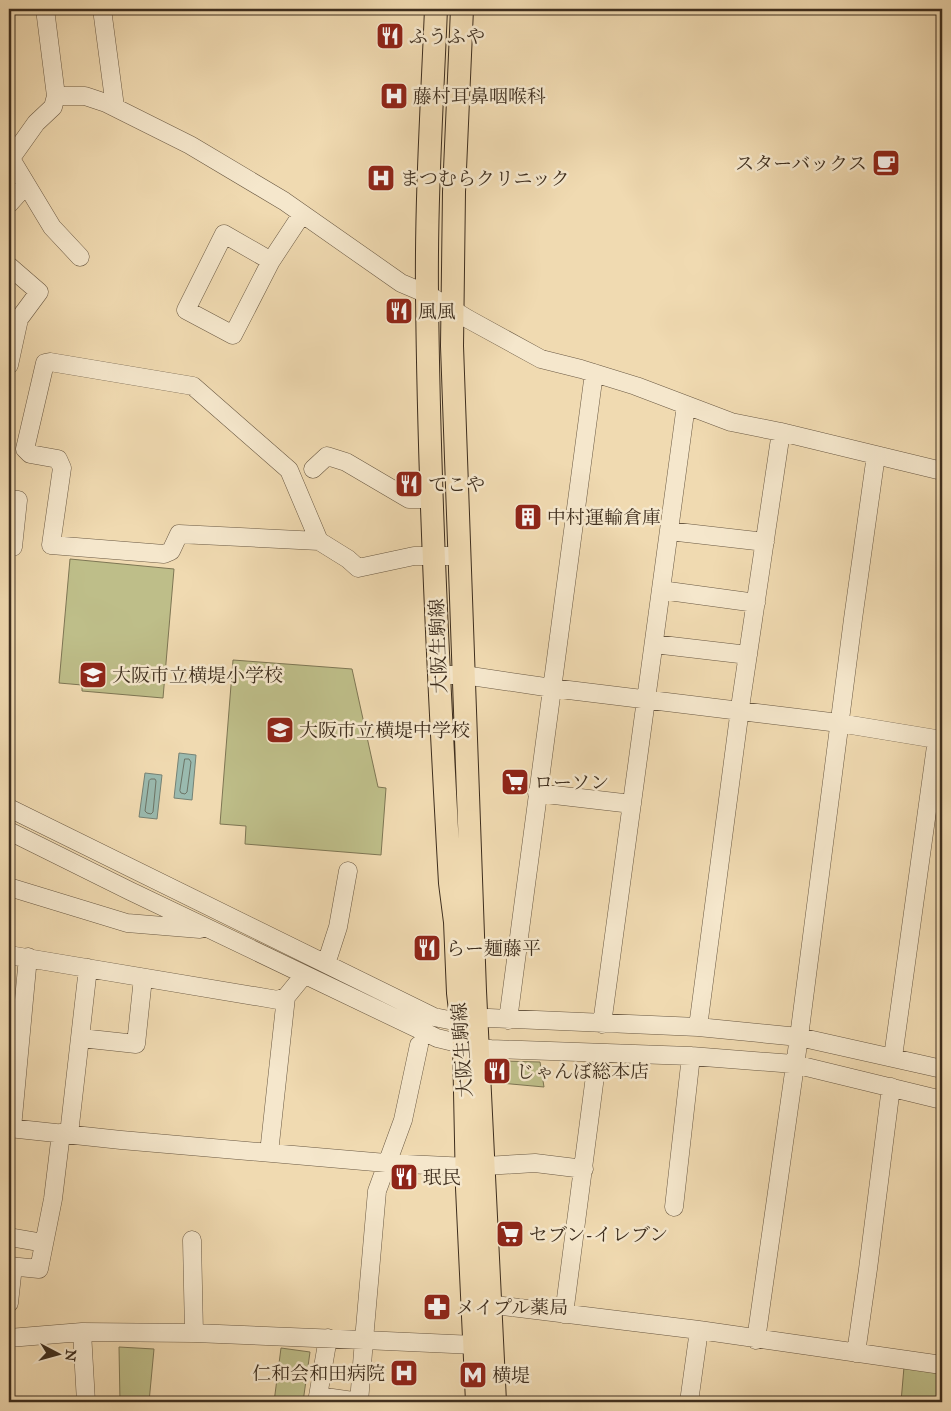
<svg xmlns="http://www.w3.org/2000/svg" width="951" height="1411" viewBox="0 0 951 1411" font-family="'IM FELL Great Primer','Noto Serif JP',serif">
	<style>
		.green { fill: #bebe89; stroke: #7e7654 }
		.water { fill: #9abaaf; stroke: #758275 }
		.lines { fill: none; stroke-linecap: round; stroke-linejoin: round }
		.shore { stroke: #6c7466; stroke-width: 1 }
		.minor-casing { stroke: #6a5943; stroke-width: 19 }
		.major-casing { stroke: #3e2e1e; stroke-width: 24 }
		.minor { stroke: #f5e7cc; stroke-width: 18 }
		.major { stroke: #f0dab1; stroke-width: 22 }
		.labels { text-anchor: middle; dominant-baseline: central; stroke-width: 5; stroke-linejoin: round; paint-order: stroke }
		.poi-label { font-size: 19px; fill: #3e2e1e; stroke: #f5e7cc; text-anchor: start }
		.street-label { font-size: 19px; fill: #3e2e1e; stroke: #f5e7cc }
	</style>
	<rect width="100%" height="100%" fill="#f0dab1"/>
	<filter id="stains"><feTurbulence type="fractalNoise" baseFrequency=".004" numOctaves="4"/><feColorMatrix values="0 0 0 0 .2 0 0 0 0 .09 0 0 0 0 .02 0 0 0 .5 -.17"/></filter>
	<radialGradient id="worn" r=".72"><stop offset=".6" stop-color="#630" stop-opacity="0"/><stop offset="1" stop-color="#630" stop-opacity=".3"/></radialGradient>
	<!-- green -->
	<path class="green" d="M70 559 174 569 163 698 82 691V685L59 683Z
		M233 660 352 669 378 787 386 788 381 855 245 844 246 826 220 824Z
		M502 1061 540 1062 544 1087 500 1083Z
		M119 1347 154 1349 149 1402H120Z
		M281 1348 310 1352 303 1402H274Z
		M904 1367 942 1374V1402H901Z"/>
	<!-- water -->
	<path class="water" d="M179 753 196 755 192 800 174 798Z
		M145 773 162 775 157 819 139 817Z"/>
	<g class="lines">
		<!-- shore -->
		<path class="shore" d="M185 759H189L191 762 187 792 185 794 181 793 180 791Z
			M151 779H155L156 781 153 812 151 814 147 813 145 811 149 781Z"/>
		<defs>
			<path id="minor" d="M102 9 115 107
				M56 96H85L106 103 190 145 284 201 401 283 427 294 468 319 541 359 581 369 636 386 731 422 781 432 942 471
				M11 159 52 227 80 257
				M9 161 36 123 53 107 56 96 45 9
				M9 204 26 185
				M271 261 224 234 186 310 233 335 271 261 302 214
				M9 266 39 292 19 319 9 365
				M313 469 327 456 346 462 409 499H433
				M9 499 18 500 13 547H9
				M669 531 765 542
				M319 541 289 470 193 386 50 362 45 363 25 449 30 454 58 459 62 468 51 545 164 554 171 551 179 534 319 541 348 559 358 568 414 556H459
				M661 590 756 603
				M654 644 748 655
				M439 675H464L552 688 839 723 942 740
				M537 793 632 804
				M9 808 434 1017 449 1020 489 1018 698 1027 799 1037 942 1069
				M9 831 130 891 437 1038 478 1048 491 1049 691 1056 794 1064 942 1100
				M9 887 127 923 200 929
				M9 955 278 1000 286 997 304 975
				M326 964 338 927 348 871
				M508 1020 594 373
				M602 1024 686 405
				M698 1027 741 701 781 432
				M81 1038 136 1044 143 978
				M893 1057 937 739
				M9 1128 121 1140 386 1163 468 1167 535 1163 584 1169
				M12 1128 28 957
				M69 1134 88 968
				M269 1153 286 997
				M674 1207 691 1056
				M9 1237 44 1243
				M192 1240 194 1333
				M9 1266 39 1269 53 1199 61 1133
				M9 1303 13 1266
				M478 1303 699 1330 942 1365
				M564 1314 598 1053
				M82 1332 86 1402
				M9 1338 82 1332 194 1333 364 1340 377 1191 403 1120 419 1045
				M756 1340 799 1037 853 619 876 455
				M856 1353 868 1269 891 1087
				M318 1396 360 1402
				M317 1402 328 1338
				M359 1402 364 1340 475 1345
				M689 1402 699 1330"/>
			<path id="major" d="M436 9C432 104 426 199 427 294 429 490 439 687 450 883L455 922 458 993 464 1044 467 1188 477 1402
				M462 9 454 192 452 346 475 991 495 1402"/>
		</defs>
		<!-- minor casing -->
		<use href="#minor" class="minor-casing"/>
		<!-- major casing -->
		<use href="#major" class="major-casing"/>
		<!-- minor -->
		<use href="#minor" class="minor"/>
		<!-- major -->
		<use href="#major" class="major"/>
	</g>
	<!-- icons -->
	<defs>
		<symbol id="restaurant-square" viewBox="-11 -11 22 22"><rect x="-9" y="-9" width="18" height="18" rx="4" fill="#8f2418" stroke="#f5e7cc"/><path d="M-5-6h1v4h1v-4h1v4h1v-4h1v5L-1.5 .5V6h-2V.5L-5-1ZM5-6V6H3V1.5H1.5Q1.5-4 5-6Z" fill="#fff"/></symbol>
		<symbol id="hospital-square" viewBox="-11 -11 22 22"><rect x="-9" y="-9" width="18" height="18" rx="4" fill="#8f2418" stroke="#f5e7cc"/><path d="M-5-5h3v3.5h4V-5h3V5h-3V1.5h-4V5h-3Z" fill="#fff"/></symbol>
		<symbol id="cafe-square" viewBox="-11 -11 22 22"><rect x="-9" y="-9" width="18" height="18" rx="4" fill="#8f2418" stroke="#f5e7cc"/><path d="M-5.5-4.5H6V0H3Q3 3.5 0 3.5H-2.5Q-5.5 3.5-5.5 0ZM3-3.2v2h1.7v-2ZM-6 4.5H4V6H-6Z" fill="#fff"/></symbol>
		<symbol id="building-square" viewBox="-11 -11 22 22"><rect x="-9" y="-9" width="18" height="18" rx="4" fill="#8f2418" stroke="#f5e7cc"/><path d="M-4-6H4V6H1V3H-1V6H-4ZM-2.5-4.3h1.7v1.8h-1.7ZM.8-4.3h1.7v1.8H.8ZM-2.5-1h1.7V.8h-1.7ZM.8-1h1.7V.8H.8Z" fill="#fff"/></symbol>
		<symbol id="school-square" viewBox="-11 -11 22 22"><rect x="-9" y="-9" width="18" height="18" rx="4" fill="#8f2418" stroke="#f5e7cc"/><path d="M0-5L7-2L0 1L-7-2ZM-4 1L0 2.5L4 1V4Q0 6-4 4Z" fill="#fff"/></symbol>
		<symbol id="supermarket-square" viewBox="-11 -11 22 22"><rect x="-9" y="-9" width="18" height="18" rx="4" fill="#8f2418" stroke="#f5e7cc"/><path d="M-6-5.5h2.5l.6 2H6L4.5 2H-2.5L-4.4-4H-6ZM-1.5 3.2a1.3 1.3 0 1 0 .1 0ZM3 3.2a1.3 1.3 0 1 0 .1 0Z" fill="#fff"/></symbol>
		<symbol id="pharmacy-square" viewBox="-11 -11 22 22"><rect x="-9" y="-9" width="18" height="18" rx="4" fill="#8f2418" stroke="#f5e7cc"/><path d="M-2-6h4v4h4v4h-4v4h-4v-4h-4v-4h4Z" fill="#fff"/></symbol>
		<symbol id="metro-square" viewBox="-11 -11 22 22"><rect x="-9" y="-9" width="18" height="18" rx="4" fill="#8f2418" stroke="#f5e7cc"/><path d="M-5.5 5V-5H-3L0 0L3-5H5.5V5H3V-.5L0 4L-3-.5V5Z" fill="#fff"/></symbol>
	</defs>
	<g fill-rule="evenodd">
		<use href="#restaurant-square" x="374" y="20" width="32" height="32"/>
		<use href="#hospital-square" x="378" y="80" width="32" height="32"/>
		<use href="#cafe-square" x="870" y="147" width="32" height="32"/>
		<use href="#hospital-square" x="365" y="162" width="32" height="32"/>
		<use href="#restaurant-square" x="383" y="295" width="32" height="32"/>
		<use href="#restaurant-square" x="393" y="468" width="32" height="32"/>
		<use href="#building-square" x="512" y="501" width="32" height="32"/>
		<use href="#school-square" x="77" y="659" width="32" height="32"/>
		<use href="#school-square" x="264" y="714" width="32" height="32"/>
		<use href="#supermarket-square" x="499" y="766" width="32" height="32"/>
		<use href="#restaurant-square" x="411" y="932" width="32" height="32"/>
		<use href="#restaurant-square" x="481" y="1055" width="32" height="32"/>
		<use href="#restaurant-square" x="388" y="1161" width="32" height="32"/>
		<use href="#supermarket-square" x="494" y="1218" width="32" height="32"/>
		<use href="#pharmacy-square" x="421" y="1291" width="32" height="32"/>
		<use href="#hospital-square" x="388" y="1357" width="32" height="32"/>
		<use href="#metro-square" x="457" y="1359" width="32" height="32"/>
	</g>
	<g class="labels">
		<!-- poi labels -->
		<g class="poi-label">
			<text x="409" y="36">ふうふや</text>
			<text x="413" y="96">藤村耳鼻咽喉科</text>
			<text x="867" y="163" text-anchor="end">スターバックス</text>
			<text x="400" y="178">まつむらクリニック</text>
			<text x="418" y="311">風風</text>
			<text x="428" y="484">てこや</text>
			<text x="547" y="517">中村運輸倉庫</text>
			<text x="112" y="675">大阪市立横堤小学校</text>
			<text x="299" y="730">大阪市立横堤中学校</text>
			<text x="534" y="782">ローソン</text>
			<text x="446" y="948">らー麺藤平</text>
			<text x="516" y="1071">じゃんぼ総本店</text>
			<text x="423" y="1177">珉民</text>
			<text x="529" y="1234">セブン-イレブン</text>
			<text x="456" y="1307">メイプル薬局</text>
			<text x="385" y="1373" text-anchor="end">仁和会和田病院</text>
			<text x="492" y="1375">横堤</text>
		</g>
		<!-- street labels -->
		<g class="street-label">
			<text transform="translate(438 646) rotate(-92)">大阪生駒線</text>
			<text transform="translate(462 1050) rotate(-94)">大阪生駒線</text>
		</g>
	</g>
	<!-- margin -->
	<rect width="951" height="1411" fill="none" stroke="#f0dab1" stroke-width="30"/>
	<rect x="10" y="10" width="931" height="1391" fill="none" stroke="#3e2e1e" stroke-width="2.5"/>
	<rect x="15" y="15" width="921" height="1381" fill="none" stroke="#3e2e1e"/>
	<!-- north arrow -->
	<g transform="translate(58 1354) rotate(96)" stroke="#f5e7cc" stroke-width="4" paint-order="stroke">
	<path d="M0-4L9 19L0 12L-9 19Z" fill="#3e2e1e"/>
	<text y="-8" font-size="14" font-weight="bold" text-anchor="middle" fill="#3e2e1e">N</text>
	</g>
	<rect width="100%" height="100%" filter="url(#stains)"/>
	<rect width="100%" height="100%" fill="url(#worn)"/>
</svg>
